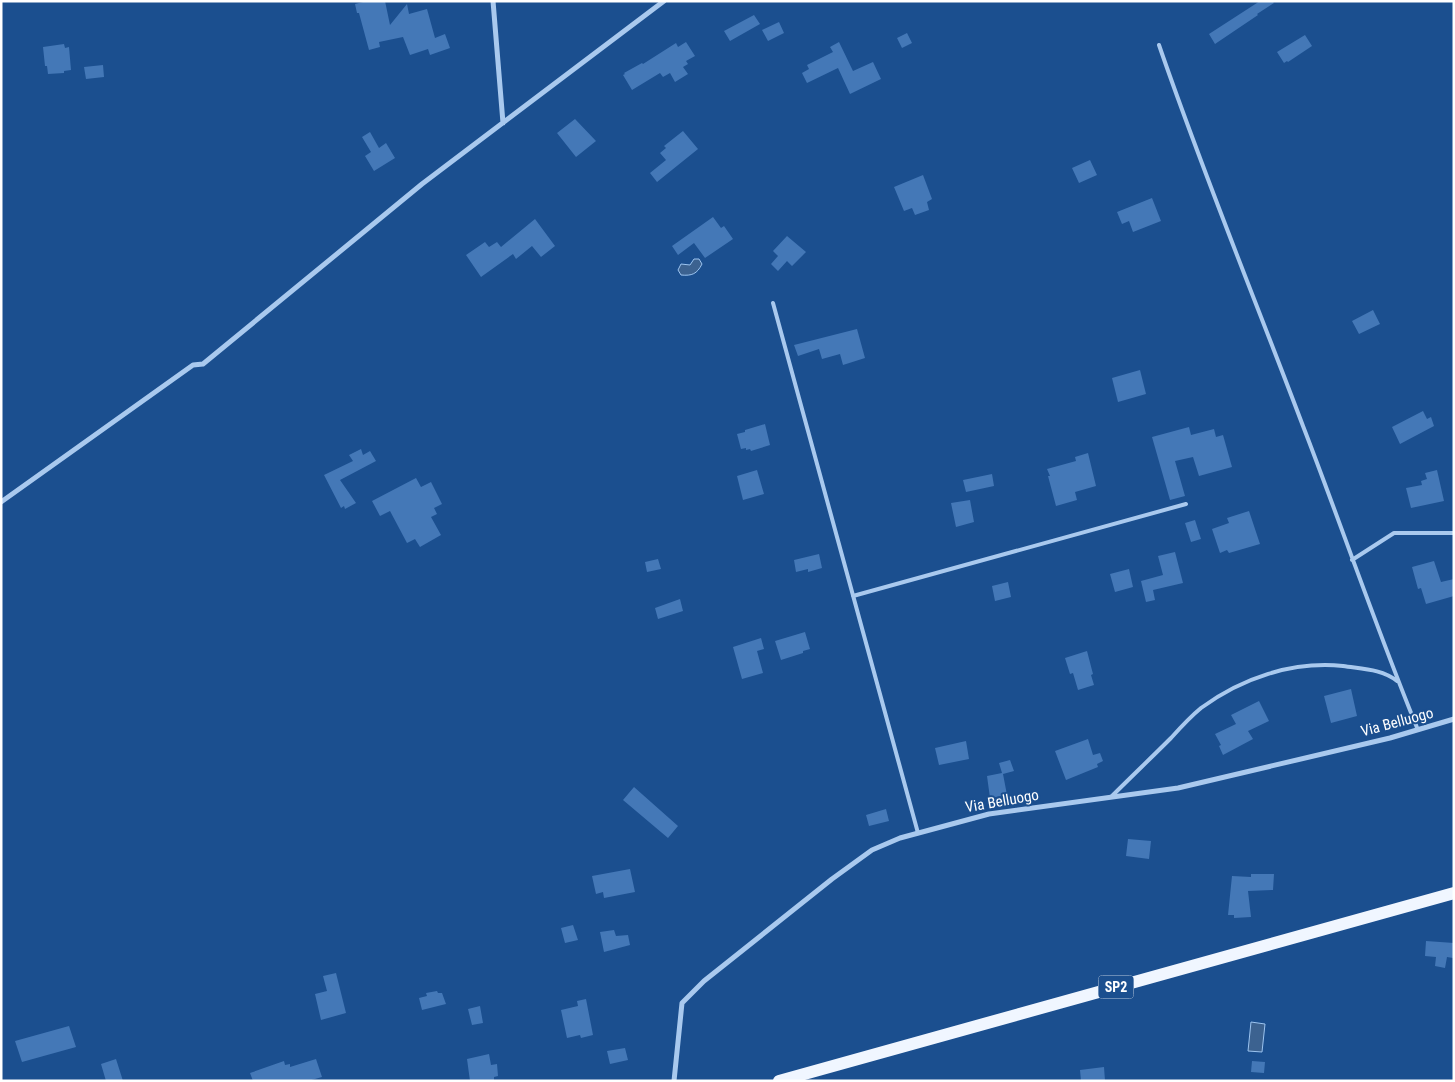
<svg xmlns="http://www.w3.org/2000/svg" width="1455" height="1082" viewBox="0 0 1455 1082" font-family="'Roboto Condensed',sans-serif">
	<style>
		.water { fill: #3c6290; stroke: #9cc4f0 }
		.building { fill: #4478b7 }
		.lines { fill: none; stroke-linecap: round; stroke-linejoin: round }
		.lane { stroke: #a9c9ee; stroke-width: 4 }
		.street { stroke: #a9c9ee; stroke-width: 5 }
		.primary { stroke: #f0f6ff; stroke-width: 12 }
		.labels { text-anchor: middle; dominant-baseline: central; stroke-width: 4; stroke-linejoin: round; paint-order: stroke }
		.shield { fill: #1b4f8f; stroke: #bbcadd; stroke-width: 1 }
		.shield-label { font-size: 14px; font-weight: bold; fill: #fff }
		.street-label { font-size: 15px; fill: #fff; stroke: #1b4f8f }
	</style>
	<rect width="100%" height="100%" fill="#1b4f8f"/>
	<!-- water -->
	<path class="water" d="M694 259H699L702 264C697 274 692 276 681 275L678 270 681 264 690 265Z
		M1251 1022 1265 1024 1262 1052 1248 1051Z"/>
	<!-- building -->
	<path class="building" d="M367 1H385L390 25 407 4 409 14 427 9 435 38 445 34 450 48 430 55 428 49 410 55 403 37 379 42 380 47 369 50 359 13H357L355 4Z
		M1260 1H1272L1274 3 1257 14 1258 15 1215 44 1209 34Z
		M754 15 760 24 730 41 724 31Z
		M779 22 784 33 768 41 762 30Z
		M907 33 912 43 902 48 897 38Z
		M1305 35 1312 46 1288 62 1287 61 1284 63 1277 52Z
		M686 42 695 56 686 61 688 64 683 67 688 74 675 82 670 73 663 77 660 73 632 90 623 75 625 74 624 73 642 63 643 64 676 43 678 47Z
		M839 42 853 71 873 62 881 79 850 94 838 68 807 83 802 73 809 69 807 65 833 52 830 47Z
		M64 44 65 48 69 47 71 70 64 71V73L48 74 47 66H45L43 47Z
		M103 65 104 77 86 79 84 67Z
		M575 119 596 141 576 157 557 133Z
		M683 131 698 149 657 182 650 173 666 160 660 153 666 148 664 146Z
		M370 132 379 148 386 143 395 158 374 171 365 156 371 152 362 137Z
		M1090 160 1097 175 1079 183 1072 168Z
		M923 175 932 199 927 202 929 210 915 215 912 208 904 211 894 187Z
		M1152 198 1161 221 1133 232 1129 221 1122 224 1117 212Z
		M713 217 721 228 724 226 733 239 705 258 694 243 678 255 672 246Z
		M535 219 555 246 541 257 532 246 516 259 513 254 481 277 466 255 485 242 489 247 497 242 501 247Z
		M787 236 806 252 792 266 787 261 778 271 771 264 778 256 773 251Z
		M1373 310 1380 324 1359 334 1352 321Z
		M857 329 865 358 843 365 840 354 822 359 819 349 798 356 794 345Z
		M1140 370 1146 394 1118 402 1112 378Z
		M1423 411 1427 419 1431 417 1434 426 1400 444 1392 427Z
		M765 424 770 445 751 451 750 449 746 450V448L741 449 737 434 745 432V430Z
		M1189 427 1191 435 1214 429 1216 437 1223 435 1232 467 1199 476 1193 457 1175 461 1185 496 1170 500 1152 437Z
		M361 449 363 455 370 451 376 461 340 480 356 503 345 509 344 506 341 508 324 475 353 461 349 455Z
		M1088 453 1096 486 1075 492 1077 500 1056 506 1048 476H1050L1047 469 1076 461 1075 457Z
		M757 470 764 494 743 500 737 476Z
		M1437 470 1444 501 1411 508 1406 488 1422 485 1421 481 1427 479 1425 473Z
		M992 474 994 486 966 492 963 480Z
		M416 478 421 487 431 482 442 504 434 508 437 514 431 517 441 535 420 547 415 539 407 543 390 511 380 516 372 501Z
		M970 500 974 522 956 527 951 503Z
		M1249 511 1260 544 1229 553 1227 550 1220 553 1212 529 1229 523 1227 518Z
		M1195 520 1201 539 1191 542 1185 523Z
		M1175 552 1183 583 1153 590 1155 600 1146 602 1141 581 1163 575 1158 556Z
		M819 554 822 568 808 572V569L796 572 794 560Z
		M658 559 661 569 647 572 645 562Z
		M1434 561 1441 582 1454 579V596L1426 604 1421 588 1418 589 1412 567Z
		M1129 569 1133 587 1115 592 1110 574Z
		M1008 582 1011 597 995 601 992 586Z
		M680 599 683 611 658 619 655 608Z
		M805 632 810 649 803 651V653L781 660 775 641Z
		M761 638 764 649 757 651 763 673 742 679 733 647Z
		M1087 651 1093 674 1091 675 1094 685 1078 690 1073 673 1070 674 1065 658Z
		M1351 689 1357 716 1331 723 1324 696Z
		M1259 701 1269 721 1248 731 1253 739 1223 755 1219 746 1221 745 1215 734 1236 724 1231 715Z
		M1088 739 1093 755 1100 753 1103 761 1097 764 1098 767 1066 780 1055 751Z
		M966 741 969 759 939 765 935 748Z
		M1010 760 1014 771 1003 774 1007 795 990 798 987 776 1002 773 999 763Z
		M634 787 678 826 668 838 623 800Z
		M886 809 889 821 869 826 866 815Z
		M1128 839 1151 841 1149 859 1126 856Z
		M630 869 635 892 604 898 603 892 596 894 592 876Z
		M1251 874H1274L1273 890 1248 891 1251 917 1234 918V915H1228L1232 876 1251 877Z
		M573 925 578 940 565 943 561 928Z
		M614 930 616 936 628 935 630 945 604 952 600 932Z
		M1426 941 1454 943 1453 958 1447 957 1445 968 1435 966 1436 957 1425 956Z
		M336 973 346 1013 321 1020 315 994 327 991 323 976Z
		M437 991 438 993H442L446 1004 422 1010 419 998 427 996 426 993Z
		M586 999 593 1035 581 1038 580 1035 567 1038 561 1010 578 1006 577 1001Z
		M480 1006 483 1023 472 1025 468 1009Z
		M69 1026 76 1047 22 1062 15 1041Z
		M625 1048 628 1060 610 1064 607 1051Z
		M489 1054 491 1065 497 1064 498 1076 494 1077V1081H470L467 1059Z
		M116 1059 123 1081H106L101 1064Z
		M316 1059 322 1077 308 1081H253L250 1073 284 1061 285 1065 290 1064V1067Z
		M1252 1061 1265 1062 1264 1073 1251 1072Z
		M1104 1067 1105 1081H1081L1080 1070Z"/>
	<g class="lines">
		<!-- lane -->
		<path class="lane" d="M1159 45C1203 173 1255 299 1303 426 1342 527 1377 630 1418 730
			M773 303 918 833
			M1352 560 1394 533H1454
			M853 596 1186 504
			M1111 797C1131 777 1151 758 1171 738 1180 728 1190 717 1201 708 1242 678 1292 661 1343 666 1362 669 1382 669 1397 681"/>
		<!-- street -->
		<path class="street" d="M493 1 503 123
			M1 502 193 365 203 364 422 184 664 1
			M674 1081 682 1003 704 981 832 879 872 850 900 838 989 814 1178 788 1390 738 1454 719"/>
		<!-- primary -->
		<path class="primary" d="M779 1081 1454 893"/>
	</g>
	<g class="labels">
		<!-- shield labels -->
		<rect class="shield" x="1098.5" y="975.5" width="35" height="23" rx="4"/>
		<g class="shield-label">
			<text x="1116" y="987">SP2</text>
		</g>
		<!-- street labels -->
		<g class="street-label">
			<text transform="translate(1397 722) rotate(-15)">Via Belluogo</text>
			<text transform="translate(1002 801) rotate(-10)">Via Belluogo</text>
		</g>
	</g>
	<!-- border -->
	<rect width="1455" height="1082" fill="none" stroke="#ffffff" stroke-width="5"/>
</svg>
